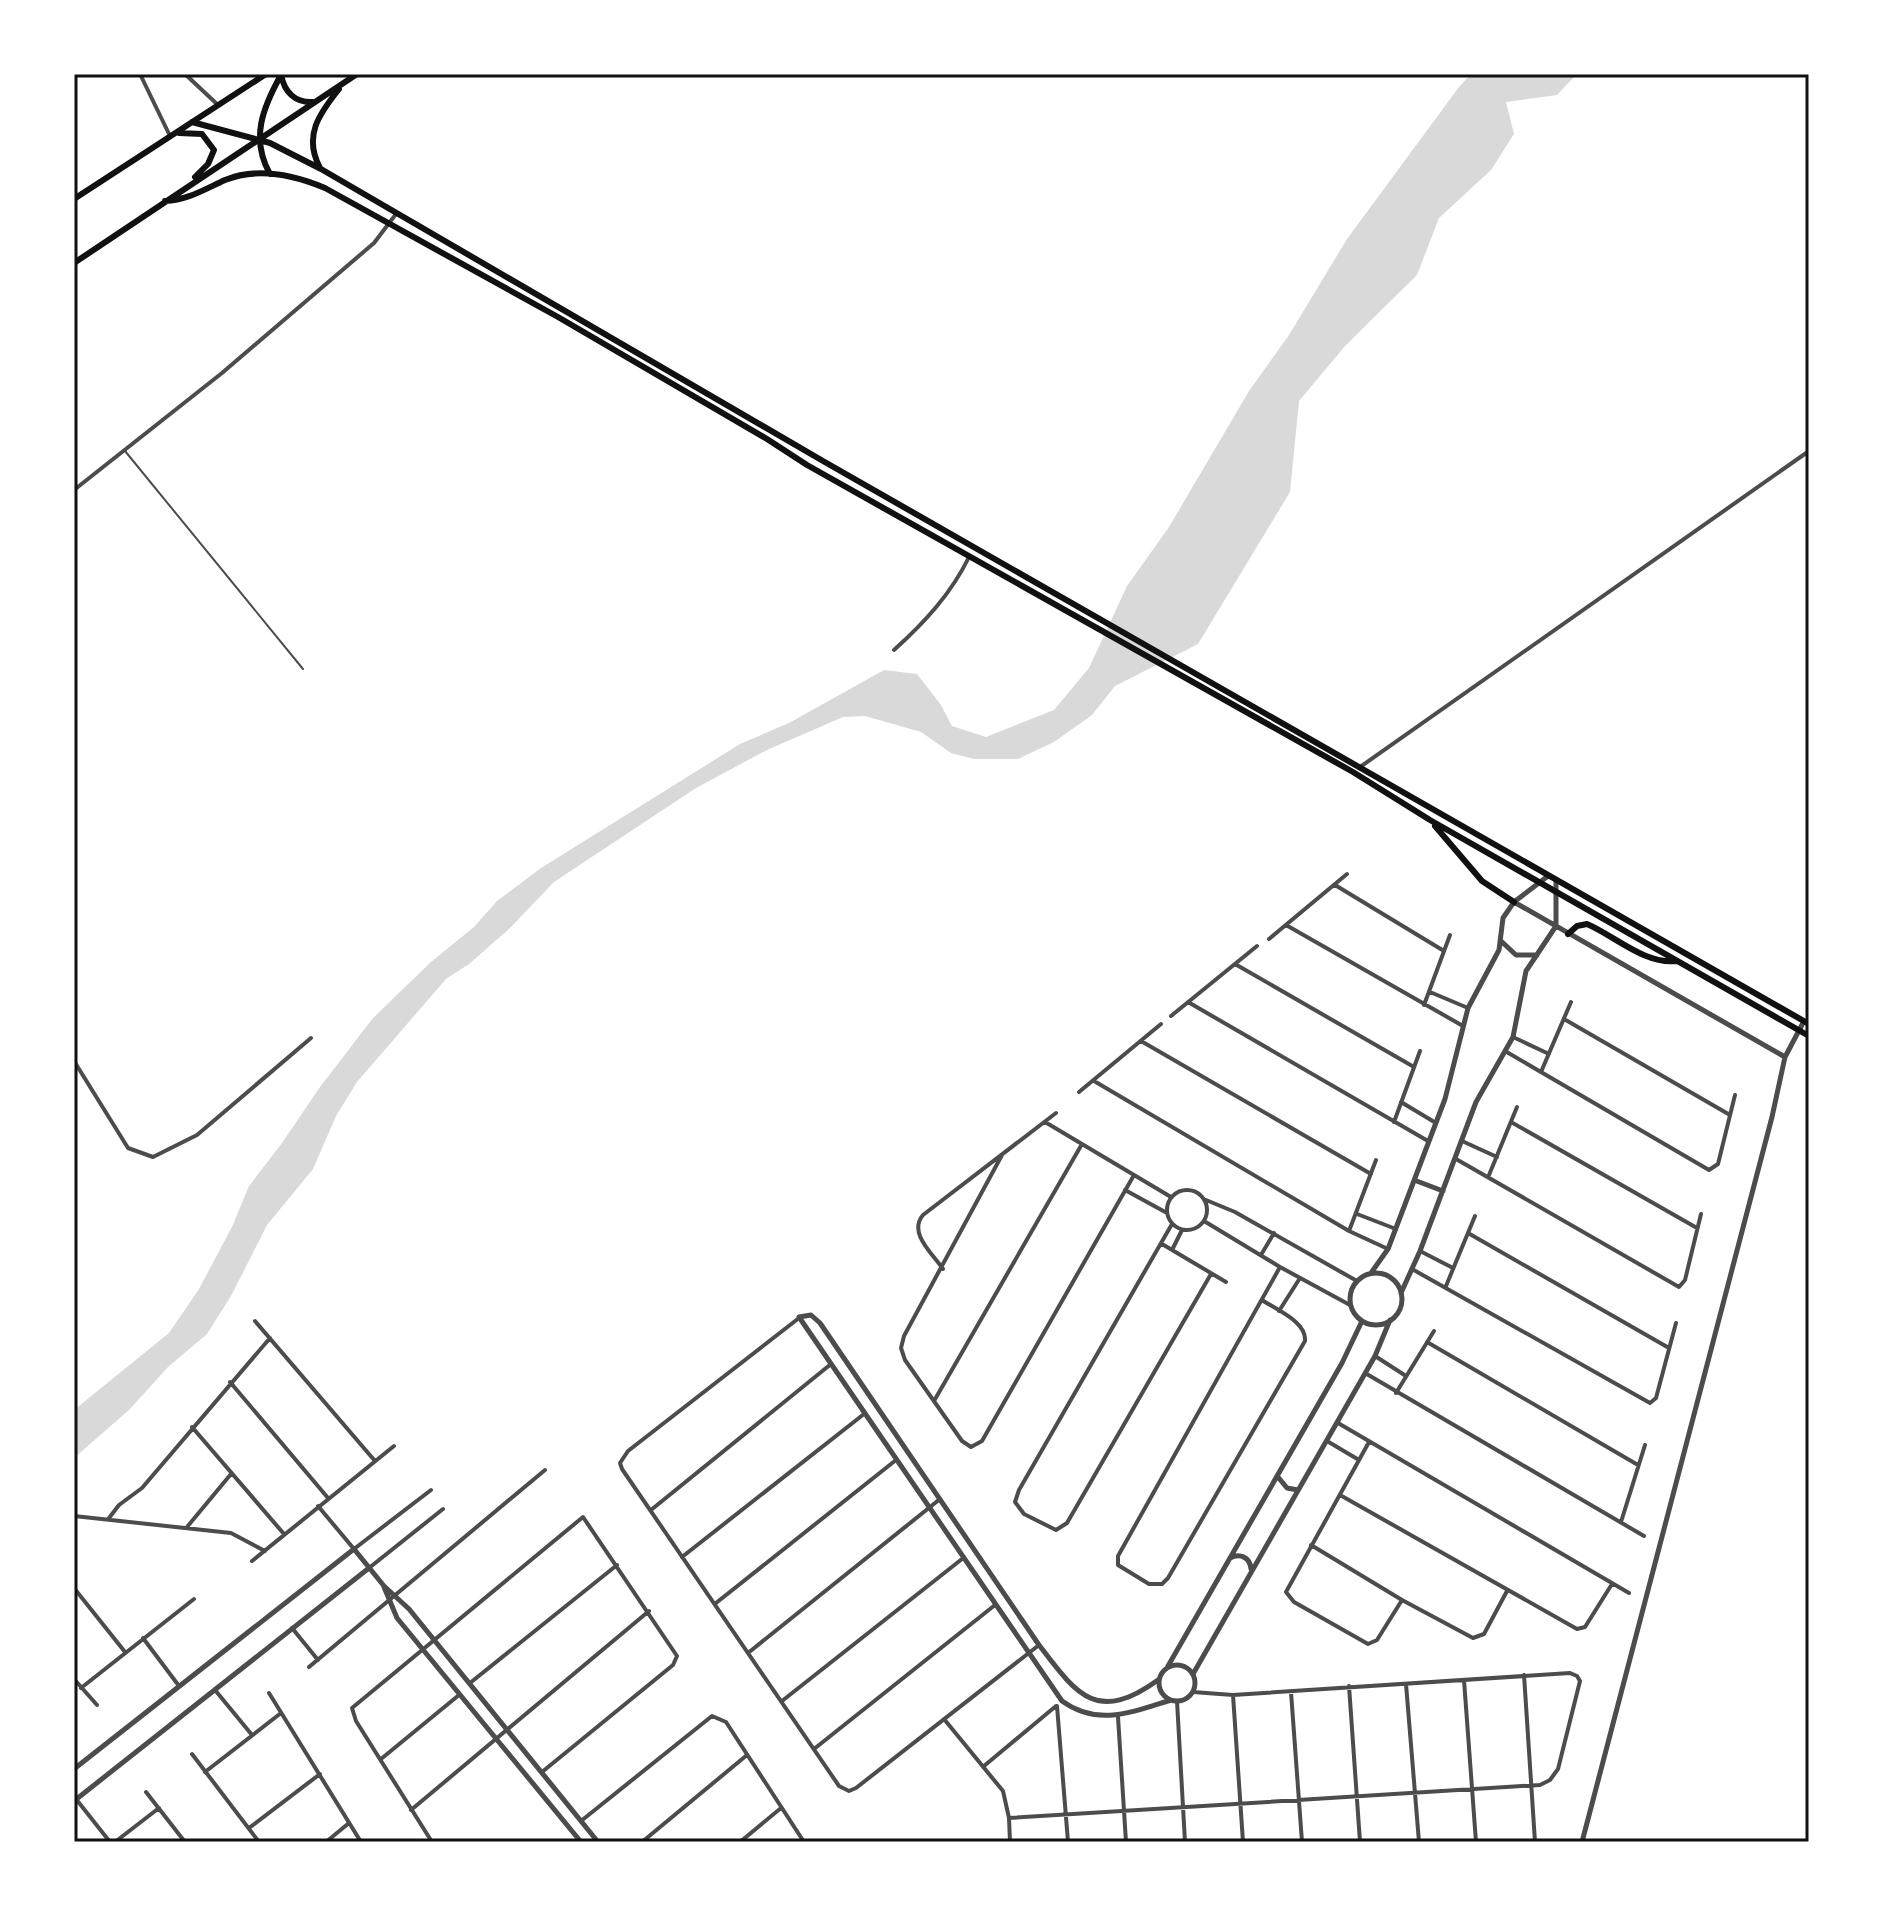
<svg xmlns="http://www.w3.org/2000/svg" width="1883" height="1916" viewBox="0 0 1883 1916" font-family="'Crimson Pro',serif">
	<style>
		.water { fill: #d9d9d9 }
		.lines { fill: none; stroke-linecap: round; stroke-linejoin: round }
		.service { stroke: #4c4c4c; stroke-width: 2 }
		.minor { stroke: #4c4c4c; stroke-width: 4 }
		.tertiary { stroke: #4c4c4c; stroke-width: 5 }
		.primary { stroke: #111; stroke-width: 6 }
		.neatline { fill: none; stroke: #111; stroke-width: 3 }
	</style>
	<rect width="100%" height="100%" fill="#fff"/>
	<!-- water -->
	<path class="water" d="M1471 74H1577L1557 95 1506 102 1514 134 1491 170 1439 218 1417 275 1345 346 1299 401 1290 492 1198 644 1115 686 1092 715 1054 742 1018 759H974L951 753 921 732 865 716 843 717 767 750 696 788 554 882 509 929 469 964 446 979 357 1082 336 1116 313 1169 267 1225 231 1296 207 1334 168 1367 129 1410 74 1458V1410L169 1333 199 1289 232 1227 249 1186 282 1143 320 1087 373 1018 431 962 474 927 497 901 541 868 740 744 789 723 884 670 917 674 941 705 952 726 986 737 1054 710 1089 668 1127 586 1169 527 1249 391 1289 335 1347 239 1459 87Z"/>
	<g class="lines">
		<!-- service -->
		<path class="service" d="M125 451 303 669"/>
		<!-- minor -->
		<path class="minor" d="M140 74 170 136
			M185 74 218 105
			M74 490 222 373 374 243 396 214
			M894 650C924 623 951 594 969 557
			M1360 767 1809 451
			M1335 885 1444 951
			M1286 925 1463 1026
			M1269 939 1347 874
			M1235 964 1414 1067
			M1430 992 1468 1008
			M1188 1002 1428 1141
			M1424 1005 1450 935
			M1171 1016 1257 946
			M1564 1019 1730 1115
			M1513 1037 1549 1054
			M1141 1041 1371 1174
			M1505 1051 1709 1170 1718 1164 1735 1095
			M74 1061 128 1148 153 1157 197 1135 311 1038
			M1541 1072 1571 1002
			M1094 1081 1349 1231 1388 1249
			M1079 1092 1161 1024
			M1401 1102 1436 1123
			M1045 1122 1171 1197
			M1394 1122 1420 1051
			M1511 1122 1697 1228
			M1462 1141 1497 1157
			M1002 1155 904 1336 901 1348 905 1360 962 1441 971 1447 982 1441 1134 1175
			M1456 1159 1679 1287 1685 1280 1701 1214
			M1489 1175 1517 1107
			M1167 1210a20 20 0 1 1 40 0a20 20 0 1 1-40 0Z
			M1125 1190 1167 1213
			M1206 1200 1235 1212 1357 1281
			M1357 1214 1396 1229
			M1204 1221 1280 1267 1350 1305
			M1172 1224 1019 1490 1015 1502 1024 1514 1056 1530 1067 1523 1211 1274
			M1349 1231 1376 1160
			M1468 1233 1669 1348
			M1162 1244 1226 1282
			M1172 1250 1182 1230
			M1420 1251 1453 1268
			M1261 1255 1274 1233
			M943 1269C932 1253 908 1233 923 1215L1056 1113
			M1412 1269 1650 1403 1656 1398 1676 1323
			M1446 1286 1475 1216
			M1262 1300C1277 1310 1307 1322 1305 1341L1168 1578 1162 1584H1149L1118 1565V1556L1280 1267
			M1279 1311 1300 1278
			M799 1318 628 1451 620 1463 622 1469 839 1786 849 1791 856 1788 1039 1645
			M255 1321 375 1461
			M1427 1342 1638 1465
			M1375 1356 1406 1376
			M1365 1373 1644 1536
			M230 1382 328 1498
			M1396 1393 1434 1331
			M934 1401 1082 1144
			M1338 1423 1629 1593
			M192 1427 284 1534
			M1327 1441 1359 1460
			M1369 1442 1286 1592 1294 1602 1368 1644 1377 1640 1402 1600
			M1340 1495 1577 1629 1585 1627 1612 1584
			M318 1506 354 1549 431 1490
			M651 1510 831 1364
			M74 1516 231 1533 265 1551
			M109 1518 119 1505 142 1488 270 1338
			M1621 1522 1645 1445
			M187 1527 231 1474
			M1311 1545 1402 1600 1473 1638 1484 1634 1507 1591
			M682 1557 864 1414
			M252 1561 394 1446
			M369 1568 443 1509
			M74 1588 125 1652
			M716 1603 896 1460
			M292 1628 318 1660
			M143 1638 179 1686
			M748 1653 940 1499
			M309 1667 545 1470
			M1524 1675 1535 1842
			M74 1679 97 1705
			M1464 1680 1476 1842
			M470 1683 617 1565
			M1406 1684 1419 1842
			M1349 1686 1360 1842
			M81 1688 194 1599
			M215 1690 252 1735
			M1291 1692 1302 1842
			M269 1693 361 1842
			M1233 1695 1243 1842
			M782 1701 962 1559
			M1177 1701 1185 1842
			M1057 1706 1068 1842
			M1118 1717 1126 1842
			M944 1719 1003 1791 1009 1818 1010 1842
			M814 1749 995 1605
			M192 1754 259 1842
			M381 1759 459 1695
			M984 1766 1056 1706
			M205 1772 281 1713
			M146 1792 185 1842
			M76 1799 110 1842
			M411 1810 649 1611
			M1009 1818 1540 1785 1550 1780 1558 1769 1580 1681 1577 1676 1570 1673 1233 1695 1193 1692
			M581 1821 712 1716 726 1722 804 1842
			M249 1828 320 1774
			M115 1842 159 1808
			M326 1842 349 1823
			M432 1842 356 1721 352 1708 583 1517 677 1656 673 1665 542 1772
			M642 1842 747 1755
			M740 1842 781 1808"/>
		<!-- tertiary -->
		<path class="tertiary" d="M1514 902 1785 1057
			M1501 941 1516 955H1537
			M1414 1180 1443 1191
			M1371 1273 1388 1249 1445 1099 1468 1008 1499 950 1503 918 1514 902 1548 876
			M1350 1299a26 26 0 1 1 52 0a26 26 0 1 1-52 0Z
			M1401 1293 1420 1251 1476 1102 1513 1037 1526 971 1556 926V880
			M1278 1477 1287 1488 1298 1490
			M1230 1558C1240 1553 1250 1557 1251 1569
			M384 1587 397 1618 581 1842
			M1159 1683a18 18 0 1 1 36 0a18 18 0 1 1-36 0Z
			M1168 1666 1342 1363 1362 1321
			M1193 1674 1375 1356 1390 1320
			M1158 1680C1097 1724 1077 1695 1039 1645L820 1323 811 1315 799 1317 1062 1701C1098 1727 1132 1712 1171 1700
			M74 1769 354 1549 384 1586 409 1609 598 1842
			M74 1801 369 1568
			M1582 1842 1772 1117 1785 1057 1804 1021"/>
		<!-- primary -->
		<path class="primary" d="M281 74C284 92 295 103 313 102
			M192 122 270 143 321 169 823 461 1809 1024
			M179 133 202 134 214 150 208 164 195 177
			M320 168C303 136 319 114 339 89
			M270 174C250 139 263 107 281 75
			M74 199 266 74
			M165 201C188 200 205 189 225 180 257 167 294 175 325 188L558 317 767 439 807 465 1353 772 1430 820 1809 1036
			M74 263 357 74
			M1435 826 1482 881 1514 902
			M1568 934 1577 926 1587 924C1615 936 1645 965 1677 961"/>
	</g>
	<!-- border -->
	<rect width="1883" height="1916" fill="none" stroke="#ffffff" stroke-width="152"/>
	<rect x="76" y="76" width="1731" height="1764" class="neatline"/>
</svg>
